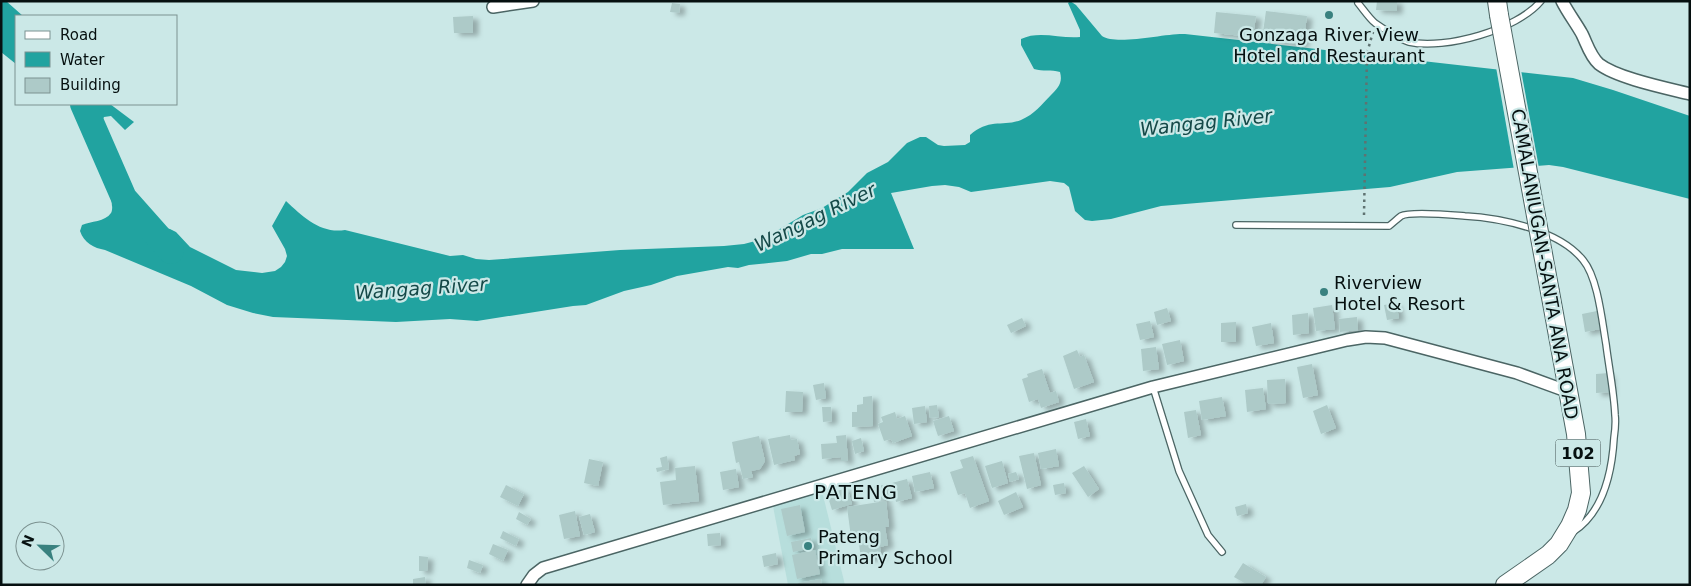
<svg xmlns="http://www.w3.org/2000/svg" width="1691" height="586" viewBox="0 0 1691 586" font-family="'DejaVu Sans',sans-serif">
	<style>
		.built { fill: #b7dedc }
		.water { fill: #21a3a0 }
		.pier { fill: #cbe8e7 }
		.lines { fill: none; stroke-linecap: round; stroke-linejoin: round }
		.river { stroke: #21a3a0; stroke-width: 26 }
		.building { fill: #adcac8; filter: url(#shadow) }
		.service-casing { stroke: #4b6564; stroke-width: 8 }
		.minor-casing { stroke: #4b6564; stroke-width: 14 }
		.primary-casing { stroke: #4b6564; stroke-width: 20 }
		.path { stroke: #5f7271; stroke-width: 2.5; stroke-dasharray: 2.5 4; stroke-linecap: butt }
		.service { stroke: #fff; stroke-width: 5.5 }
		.minor { stroke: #fff; stroke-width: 11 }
		.primary { stroke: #fff; stroke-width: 18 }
		.primary-bridge-casing { stroke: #4b6564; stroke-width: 20; stroke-linecap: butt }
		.primary-bridge { stroke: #fff; stroke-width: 18 }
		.poi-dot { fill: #39817f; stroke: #cbe8e7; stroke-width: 2 }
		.labels { text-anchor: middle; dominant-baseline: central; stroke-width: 4.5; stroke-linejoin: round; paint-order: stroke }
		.shield { fill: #cbe8e7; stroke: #415150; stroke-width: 1 }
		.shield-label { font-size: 16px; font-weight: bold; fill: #061010 }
		.poi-label { font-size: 18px; fill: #061010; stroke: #cbe8e7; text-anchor: start }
		.street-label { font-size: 18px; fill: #061010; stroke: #cbe8e7 }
		.water-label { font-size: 19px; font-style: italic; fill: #154948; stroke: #cbe8e7 }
		.quarter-label { font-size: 20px; letter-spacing: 1px; fill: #061010; stroke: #cbe8e7 }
	</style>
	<defs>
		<filter id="shadow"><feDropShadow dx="5.5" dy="3" stdDeviation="2.5" flood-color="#0004"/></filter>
	</defs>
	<rect width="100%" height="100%" fill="#cbe8e7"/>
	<!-- built -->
	<path class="built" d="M822 491 845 585H788L773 506Z"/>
	<!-- water -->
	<path class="water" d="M1 1H6L23 16H16V64L1 52Z
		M1070 1 1076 5 1102 36C1117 46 1165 33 1185 34L1573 78 1613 90 1690 116V199L1563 167 1549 165 1457 172 1390 187 1161 206 1111 219 1092 221 1085 220 1075 211 1069 187 1064 183 1050 181 971 192 959 187 945 185 932 186 891 193 914 249H842L822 254H811L787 261 749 265 738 268 728 267 677 276 651 285 624 291 586 305 573 306 477 321 450 319 396 322 273 317 253 313 227 305 191 286 105 250C94 248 84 243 80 231L82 225C91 221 105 222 111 213 118 203 92 126 83 113 81 109 76 107 71 104H110L134 122 125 130 111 116 104 117 101 123 110 142 121 175 131 193V199L127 205 126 211 129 217 134 222 170 229 176 232 190 247 236 270 262 273 275 271 281 267 285 262 287 256 285 249 272 226 286 201C303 217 321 234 345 230L450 256 463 255 476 259 489 260 620 250 724 246 744 244 763 239 803 215 822 208 848 192 867 173 888 162 907 143 920 137H926L938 145 944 146 965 145 970 142V135C989 118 1003 127 1021 120 1035 114 1041 105 1051 95 1058 88 1063 83 1060 72 1051 69 1043 72 1034 69L1021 45V39C1039 30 1061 39 1080 37V30L1068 3Z"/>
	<!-- pier -->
	<path class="pier" d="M1496 67 1521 70 1539 168 1514 170Z"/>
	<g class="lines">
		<!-- river -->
		<path class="river" d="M83 104 124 198 171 251"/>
	</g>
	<!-- building -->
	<path class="building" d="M1377 1H1397V11L1376 10Z
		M672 3 680 4 679 13 670 12Z
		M1266 11 1307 16 1303 45 1262 39Z
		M1216 12 1256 16 1253 37 1214 33Z
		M473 16V33H454L453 17Z
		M1396 303 1399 318 1387 320 1384 305Z
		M1332 305 1335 329 1316 331 1313 308Z
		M1167 308 1171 321 1157 325 1154 312Z
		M1597 311 1600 329 1585 332 1582 314Z
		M1308 313 1309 333 1293 335 1292 315Z
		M1357 317 1358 330 1340 332 1339 319Z
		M1022 318 1026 326 1011 333 1007 325Z
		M1150 321 1154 337 1140 340 1136 324Z
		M1236 322V342H1221V323Z
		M1271 323 1274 343 1256 346 1252 327Z
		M1180 340 1184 361 1167 365 1162 344Z
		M1156 347 1159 369 1143 371 1141 349Z
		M1077 350 1080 357 1084 355 1094 382 1074 389 1063 356Z
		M1312 364 1318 395 1303 398 1297 367Z
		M1042 369 1050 393 1056 391 1059 402 1041 408 1038 399 1029 402 1022 379 1028 377 1027 374Z
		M1609 373 1610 392 1596 393V374Z
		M1285 379 1286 403 1268 404 1267 380Z
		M824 383 826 398 816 400 813 385Z
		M1263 388 1266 409 1247 412 1245 390Z
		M786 391 803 392 802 412H785Z
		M872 396 873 426 852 427V412H857V405L863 404V397Z
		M1222 397 1226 416 1202 420 1199 401Z
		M937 405 939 417 930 418 929 406Z
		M1327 405 1336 428 1321 434 1313 411Z
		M925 406 927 422 914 424 912 408Z
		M822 407H831L832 421 823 422Z
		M1196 410 1201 435 1188 438 1184 412Z
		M895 412 897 419 905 416 912 436 893 443 891 439 884 441 878 424 883 422 881 417Z
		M949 416 954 431 938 436 933 421Z
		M1086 419 1090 436 1078 439 1074 422Z
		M790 435 791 440 797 439 800 454 794 456 795 460 774 465 768 439Z
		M846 435 848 461H841V457L822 459 821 444 837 443 836 436Z
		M759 436 765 461 760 469 751 471 753 477 743 479 739 462 736 463 732 442Z
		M861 438 864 451 855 454 852 441Z
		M1056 449 1059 466 1041 469 1038 453Z
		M1034 453 1041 485 1027 489 1019 456Z
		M667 456 669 469 657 472 656 468 662 467 660 458Z
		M973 456 989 501 970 508 965 493 958 495 950 472 963 468 960 460Z
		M589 459 603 462 598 486 584 483Z
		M1002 461 1008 483 992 488 985 466Z
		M695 466 699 501 663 505 660 482 676 480 675 468Z
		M1084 466 1099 489 1088 497 1072 473Z
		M736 469 739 487 723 490 720 472Z
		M930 472 934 488 915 492 912 476Z
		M1016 472 1019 479 1010 482 1008 474Z
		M907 479 912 498 896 502 892 483Z
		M1064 483 1066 493 1055 495 1053 485Z
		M506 485 524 494 518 506 500 497Z
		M883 485 885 500 874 502 872 487Z
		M847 488 852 504 832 510 827 494Z
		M1016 492 1023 507 1004 515 998 501Z
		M886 501 889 527H885L888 545 880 547 881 556 861 559 858 536 851 537 847 507Z
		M1246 504 1248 513 1237 516 1235 507Z
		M800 505 805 532 787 536 781 509Z
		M575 511 580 536 564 539 559 515Z
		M519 512 531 519 527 525 516 519Z
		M590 514 595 532 584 535 579 517Z
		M503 531 519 539 516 546 500 538Z
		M720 533 721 545 708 546 707 534Z
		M811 538 813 548 793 552 791 542Z
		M493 544 508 550 503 561 489 554Z
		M815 550 820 574 797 579 792 555Z
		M776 553 778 564 764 567 762 556Z
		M419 556 428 557 427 571H419Z
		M469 560 483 565 480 573 467 568Z
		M1243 563 1266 577 1261 585H1248L1234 577Z
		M425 577 426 585H413V579Z
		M821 579 822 585H799L798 583Z"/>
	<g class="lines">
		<defs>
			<path id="service" d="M1358 3C1363 9 1369 18 1375 23 1382 28 1401 40 1409 42 1445 50 1517 30 1541 1
				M1236 225 1389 226C1393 223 1397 219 1401 216 1410 211 1453 215 1465 216 1501 218 1559 230 1583 260 1598 278 1602 321 1606 344 1609 368 1614 392 1615 415 1616 423 1615 431 1614 438 1612 472 1604 512 1573 532
				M1153 387 1179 471 1208 535 1222 552"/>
			<path id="minor" d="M1562 1C1568 13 1576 23 1582 34 1587 44 1590 56 1599 64 1617 78 1666 88 1690 94
				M493 7 533 1
				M527 585 534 575 543 568 1153 387 1347 340 1366 337 1385 338 1517 373 1569 392"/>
			<path id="primary" d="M1497 1 1499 15
				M1505 585 1548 555 1559 544 1570 526 1577 510 1581 493 1576 434 1550 292"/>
		</defs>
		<!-- service casing -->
		<use href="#service" class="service-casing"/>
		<!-- minor casing -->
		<use href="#minor" class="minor-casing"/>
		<!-- primary casing -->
		<use href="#primary" class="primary-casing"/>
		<!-- path -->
		<path class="path" d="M1364 215 1367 53 1373 32"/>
		<!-- service -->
		<use href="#service" class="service"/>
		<!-- minor -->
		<use href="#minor" class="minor"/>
		<!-- primary -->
		<use href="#primary" class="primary"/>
		<defs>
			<path id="primary-bridge" d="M1499 15 1550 292"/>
		</defs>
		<!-- primary-bridge casing -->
		<use href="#primary-bridge" class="primary-bridge-casing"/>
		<!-- primary-bridge -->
		<use href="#primary-bridge" class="primary-bridge"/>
	</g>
	<!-- markers -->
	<g class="poi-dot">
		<circle cx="1329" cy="15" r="5"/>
		<circle cx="1324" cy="292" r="5"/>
		<circle cx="808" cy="546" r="5"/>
	</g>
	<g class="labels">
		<!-- shield labels -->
		<rect class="shield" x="1555.5" y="439.5" width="45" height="27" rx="4"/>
		<g class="shield-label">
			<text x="1578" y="453">102</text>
		</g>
		<!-- poi labels -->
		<g class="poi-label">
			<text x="1329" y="34" text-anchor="middle">Gonzaga River View<tspan x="1329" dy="21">Hotel and Restaurant</tspan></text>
			<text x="1334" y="282">Riverview<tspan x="1334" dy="21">Hotel &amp; Resort</tspan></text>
			<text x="818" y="536">Pateng<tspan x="818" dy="21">Primary School</tspan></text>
		</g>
		<!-- street labels -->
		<g class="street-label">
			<text transform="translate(1545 264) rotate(80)">CAMALANIUGAN-SANTA ANA ROAD</text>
		</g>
		<!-- water labels -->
		<g class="water-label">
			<text transform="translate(1206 122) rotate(-6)">Wangag River</text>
			<text transform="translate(815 217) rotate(-26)">Wangag River</text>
			<text transform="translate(421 288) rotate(-4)">Wangag River</text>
		</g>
		<!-- quarter labels -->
		<g class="quarter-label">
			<text x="856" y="492">PATENG</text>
		</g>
	</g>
	<!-- border -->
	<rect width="1691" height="586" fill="none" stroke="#061010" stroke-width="5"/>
	<!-- legend -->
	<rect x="15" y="15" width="162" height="90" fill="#cbe8e7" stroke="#7c9291"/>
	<rect x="25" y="31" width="25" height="8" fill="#ffffff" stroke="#7c9291"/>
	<text x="60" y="40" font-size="15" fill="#061010">Road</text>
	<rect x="25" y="52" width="25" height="15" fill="#21a3a0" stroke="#7c9291"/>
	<text x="60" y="65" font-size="15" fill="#061010">Water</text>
	<rect x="25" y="78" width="25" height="15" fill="#adcac8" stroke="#7c9291"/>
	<text x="60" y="90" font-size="15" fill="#061010">Building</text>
	<!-- north arrow -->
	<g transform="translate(40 546) rotate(293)"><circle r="24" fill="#cbe8e7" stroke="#7c9291"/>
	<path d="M0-4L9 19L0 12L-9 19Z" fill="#39817f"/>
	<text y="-8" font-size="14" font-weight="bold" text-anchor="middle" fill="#061010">N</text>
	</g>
</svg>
